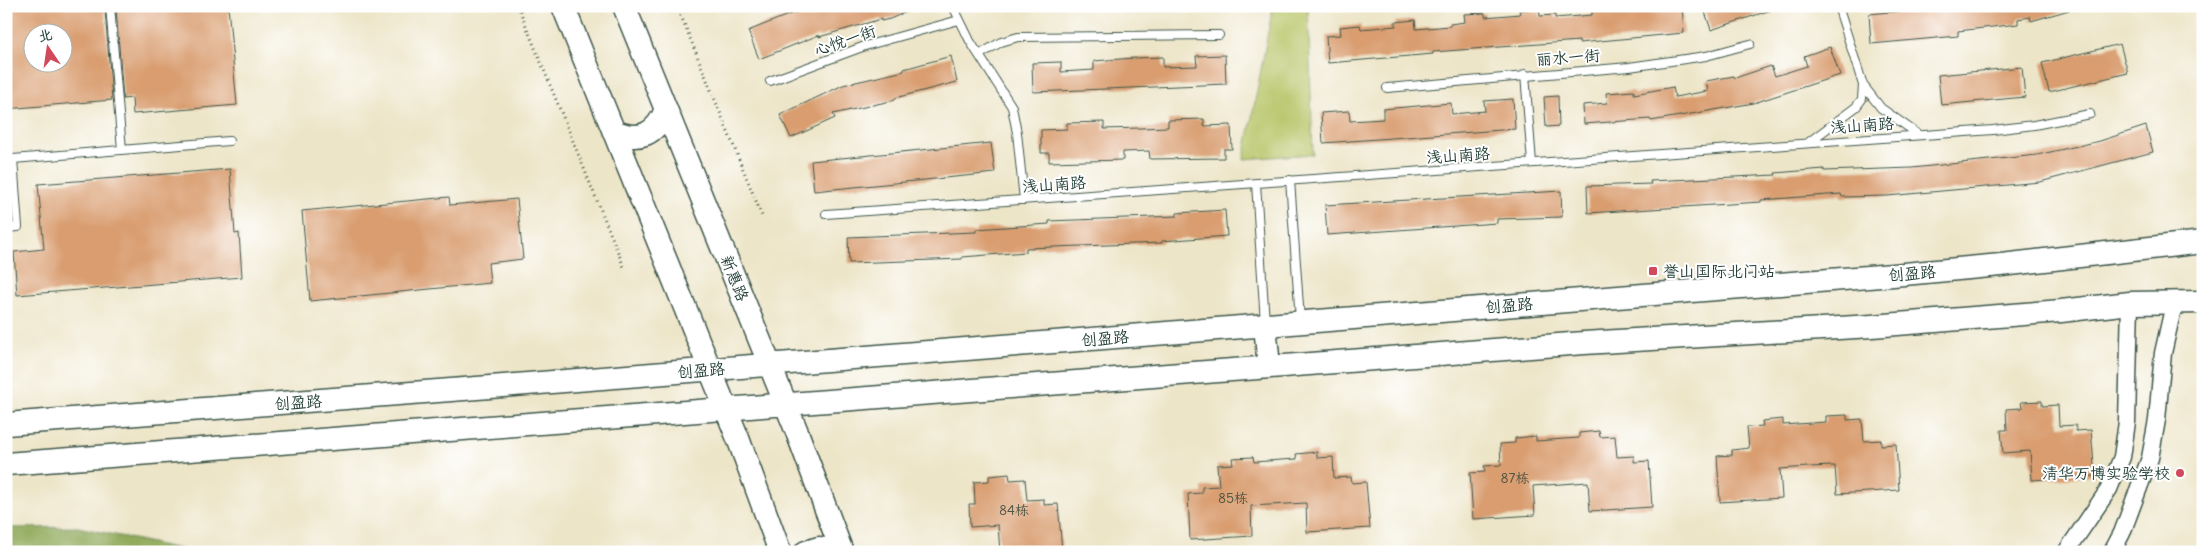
<svg xmlns="http://www.w3.org/2000/svg" width="2209" height="558" viewBox="0 0 2209 558" font-family="Delius,'LXGW WenKai TC',sans-serif">
	<style>
		.green { fill: #b7c466; stroke: #6b804d }
		.forest { fill: #91aa5b; stroke: #587448 }
		.building { fill: #d99d6f; fill-rule: evenodd }
		.lines { fill: none; stroke-linecap: round; stroke-linejoin: round }
		.lane-casing { stroke: #3e564a; stroke-width: 10 }
		.street-casing { stroke: #3e564a; stroke-width: 19 }
		.secondary-casing { stroke: #3e564a; stroke-width: 25 }
		.path { stroke: #3e564a; stroke-width: 3; stroke-dasharray: 1 4; stroke-linecap: butt }
		.lane { stroke: #fff; stroke-width: 8 }
		.street { stroke: #fff; stroke-width: 16 }
		.secondary { stroke: #fff; stroke-width: 22 }
		.poi-dot { fill: #d1495b; stroke: #fff; stroke-width: 2 }
		.labels { text-anchor: middle; dominant-baseline: central; stroke-width: 4; stroke-linejoin: round; paint-order: stroke }
		.number-label { font-size: 14px; fill: #4e5543 }
		.street-label { font-size: 16px; fill: #1f3d34; stroke: #fff }
		.poi-label { font-size: 16px; fill: #1f3d34; stroke: #fff; text-anchor: start }
	</style>
	<rect width="100%" height="100%" fill="#fff"/>
	<filter id="ink" filterUnits="userSpaceOnUse"><feTurbulence type="fractalNoise" baseFrequency=".02" numOctaves="2"/><feDisplacementMap in="SourceGraphic" scale="10" xChannelSelector="R" yChannelSelector="G"/><feConvolveMatrix kernelMatrix="1 2 1 2 8 2 1 2 1" color-interpolation-filters="sRGB"/></filter>
	<filter id="wash" filterUnits="userSpaceOnUse"><feTurbulence type="fractalNoise" baseFrequency=".0096" numOctaves="4" result="noise"/><feDisplacementMap in="SourceGraphic" scale="20" xChannelSelector="R" yChannelSelector="G"/><feGaussianBlur stdDeviation="1.12" result="paint"/><feColorMatrix in="noise" values="0 0 0 0 0 0 0 0 0 0 0 0 0 0 0 0 0 1.4 0 .05"/><feComposite in="paint" operator="in"/></filter>
	<g filter="url(#wash)">
		<rect width="100%" height="100%" fill="#ede5c8"/>
		<!-- green -->
		<path class="green" d="M1273 6H1308L1313 154 1244 159Z"/>
		<!-- forest -->
		<path class="forest" d="M78 527 194 552H6V528Z"/>
		<g id="blocks">
			<!-- building -->
			<path class="building" d="M6 6H99V9H105L112 100 6 109ZM32 32H62V62H32Z
				M138 6H228L237 105 133 114 132 98 123 99 116 8Z
				M817 6H920L890 19 881 21V19L819 37V35L759 59 748 31 793 13Z
				M1592 6H1612V9L1682 6 1684 33 1579 43V41L1433 52V54L1328 63 1326 36 1341 35 1340 27 1360 25 1361 29 1396 26 1395 22 1415 20 1416 29 1450 26V24L1465 22 1464 14 1485 13V17L1520 14 1519 10 1539 8 1540 16 1555 15V18L1592 15Z
				M1703 6H1773L1774 9 1711 30Z
				M1954 6H2068L2069 10 2031 21 2030 17 2018 19V24L1958 31V36L1871 44 1869 14Z
				M2120 44 2128 73 2049 92 2042 63Z
				M1830 47 1840 75 1754 103 1651 121 1650 119 1584 124 1583 105 1607 103 1606 93 1634 91V94L1673 87 1675 97 1708 91 1706 81 1734 76 1735 78 1771 66 1775 76 1807 66 1804 56Z
				M1225 55 1226 84 1033 92 1032 63 1061 62V72L1094 70V61L1134 58 1163 57V67L1197 66 1196 56Z
				M951 56 957 82 895 98V100L833 114 835 118 791 138 780 115 843 85 904 71V69Z
				M2022 67 2025 97 1941 105 1938 75Z
				M1558 96 1559 126 1546 127 1544 97Z
				M1513 99 1515 129 1323 143 1321 113 1349 111 1350 121 1383 119V109L1451 103 1452 114 1485 111 1484 101Z
				M1204 119V126L1231 125 1232 149H1224V158L1150 159 1149 151 1123 152V160L1049 162V153H1041V130L1067 129V123L1104 122V129L1141 128 1168 127V120Z
				M2146 126 2153 152 2040 182 1887 196 1842 197 1841 194 1761 200V202L1588 213 1587 186 1651 184 1650 181 1776 175 1775 173 1824 169V171L1912 168 2037 155 2100 141Z
				M991 143 995 173 814 191 811 161Z
				M230 169 235 234 239 233 242 277 17 295 14 252 44 249 38 184Z
				M1561 191 1562 217 1497 219V223L1327 235 1325 205Z
				M449 197 450 205 517 199 523 259 488 263 490 283 310 301 302 211Z
				M1225 210 1227 236 1162 241V243L1026 248V252L962 257V259L849 263 848 237 976 232V229L1049 224V221L1177 216V213Z
				M2042 401V406L2058 405 2059 426 2076 425V431L2091 430 2095 476 2032 480 2030 451 2003 453 2001 430H2007L2006 409 2022 408 2021 402Z
				M1847 415V420L1862 419 1864 441 1881 440V445L1896 444 1899 490 1837 494 1835 466 1808 467 1780 469 1782 498 1720 502 1717 456 1732 455V450L1749 448 1747 427 1763 426 1762 421 1783 419V425L1811 423 1826 422V416Z
				M1599 431 1600 437 1615 436 1617 457 1634 456V462L1649 461 1652 507 1590 511 1588 482 1561 484 1533 486 1535 515 1473 519 1470 473 1485 472 1484 466 1501 465 1500 444 1515 443V438L1536 436V441L1564 439 1579 438V433Z
				M1317 452V458L1333 457 1334 478 1351 477 1352 483 1366 482 1370 528 1307 532 1306 503 1251 506 1252 536 1190 540 1188 494 1202 493V487L1219 486 1217 465 1233 464 1232 458 1253 457 1254 462 1281 460 1297 459 1296 454Z
				M1009 474 1010 480 1025 479 1027 500 1044 499V505L1058 504 1062 550 1000 552 998 525 970 527 969 504H975L974 482 989 481V476Z"/>
		</g>
	</g>
	<g filter="url(#ink)">
		<use href="#blocks" fill-opacity="0" stroke="#3e564a" stroke-width="1"/>
		<g class="lines">
			<defs>
				<path id="lane" d="M110 6 122 150
					M953 6 970 41 1012 107 1017 133 1024 200
					M979 55 1001 42 1018 37 1219 35
					M1525 74 1532 163
					M770 81 865 46 959 20
					M1863 85 1881 108 1919 135
					M1387 88 1629 67 1706 56 1750 44
					M1809 142 1856 107 1862 99 1863 85 1838 6
					M1290 180 1300 320
					M1256 183 1265 323
					M826 214 1993 130 2034 125 2090 114
					M6 228 18 227 13 159 229 141"/>
				<path id="street" d="M2066 552 2109 489 2122 457 2127 422 2130 303
					M2112 552 2122 533 2150 458 2157 420 2163 353 2174 304"/>
				<path id="secondary" d="M563 6 739 441 780 552
					M624 6 797 432 842 552
					M614 131C639 142 656 135 666 109
					M1265 325 1269 367
					M6 424 490 387 1893 275 2001 265 2203 242
					M6 464 1584 343 1872 326 2061 311 2130 303 2203 302
					M806 552 819 548 835 552"/>
			</defs>
			<!-- lane casing -->
			<use href="#lane" class="lane-casing"/>
			<!-- street casing -->
			<use href="#street" class="street-casing"/>
			<!-- secondary casing -->
			<use href="#secondary" class="secondary-casing"/>
			<!-- path -->
			<path class="path" d="M518 6 624 267
				M677 6 762 216"/>
			<!-- lane -->
			<use href="#lane" class="lane"/>
			<!-- street -->
			<use href="#street" class="street"/>
			<!-- secondary -->
			<use href="#secondary" class="secondary"/>
		</g>
	</g>
	<!-- markers -->
	<g class="poi-dot">
		<rect x="1648" y="266" width="10" height="10" rx="2.5"/>
		<circle cx="2180" cy="473" r="5"/>
	</g>
	<g class="labels">
		<!-- number labels -->
		<g class="number-label">
			<text x="1515" y="478">87栋</text>
			<text x="1233" y="498">85栋</text>
			<text x="1014" y="510">84栋</text>
		</g>
		<!-- street labels -->
		<g class="street-label">
			<text transform="translate(845 40) rotate(-19)">心悦一街</text>
			<text transform="translate(1568 57) rotate(-4)">丽水一街</text>
			<text transform="translate(1862 125) rotate(-4)">浅山南路</text>
			<text transform="translate(1458 155) rotate(-4)">浅山南路</text>
			<text transform="translate(1054 184) rotate(-4)">浅山南路</text>
			<text transform="translate(1912 273) rotate(-5)">创盈路</text>
			<text transform="translate(735 278) rotate(68)">新惠路</text>
			<text transform="translate(1509 305) rotate(-5)">创盈路</text>
			<text transform="translate(1105 338) rotate(-5)">创盈路</text>
			<text transform="translate(701 370) rotate(-5)">创盈路</text>
			<text transform="translate(298 402) rotate(-4)">创盈路</text>
		</g>
		<!-- poi labels -->
		<g class="poi-label">
			<text x="1663" y="271">誉山国际北门站</text>
			<text x="2170" y="473" text-anchor="end">清华万博实验学校</text>
		</g>
	</g>
	<!-- margin -->
	<rect width="2209" height="558" fill="none" stroke="#fff" stroke-width="25"/>
	<!-- north arrow -->
	<g transform="translate(48 48) rotate(347)"><circle r="24" fill="#ffffff" stroke="#a5b1ae"/>
	<path d="M0-4L9 19L0 12L-9 19Z" fill="#d1495b"/>
	<text y="-8" font-size="14" font-weight="bold" text-anchor="middle" fill="#1f3d34">北</text>
	</g>
</svg>
